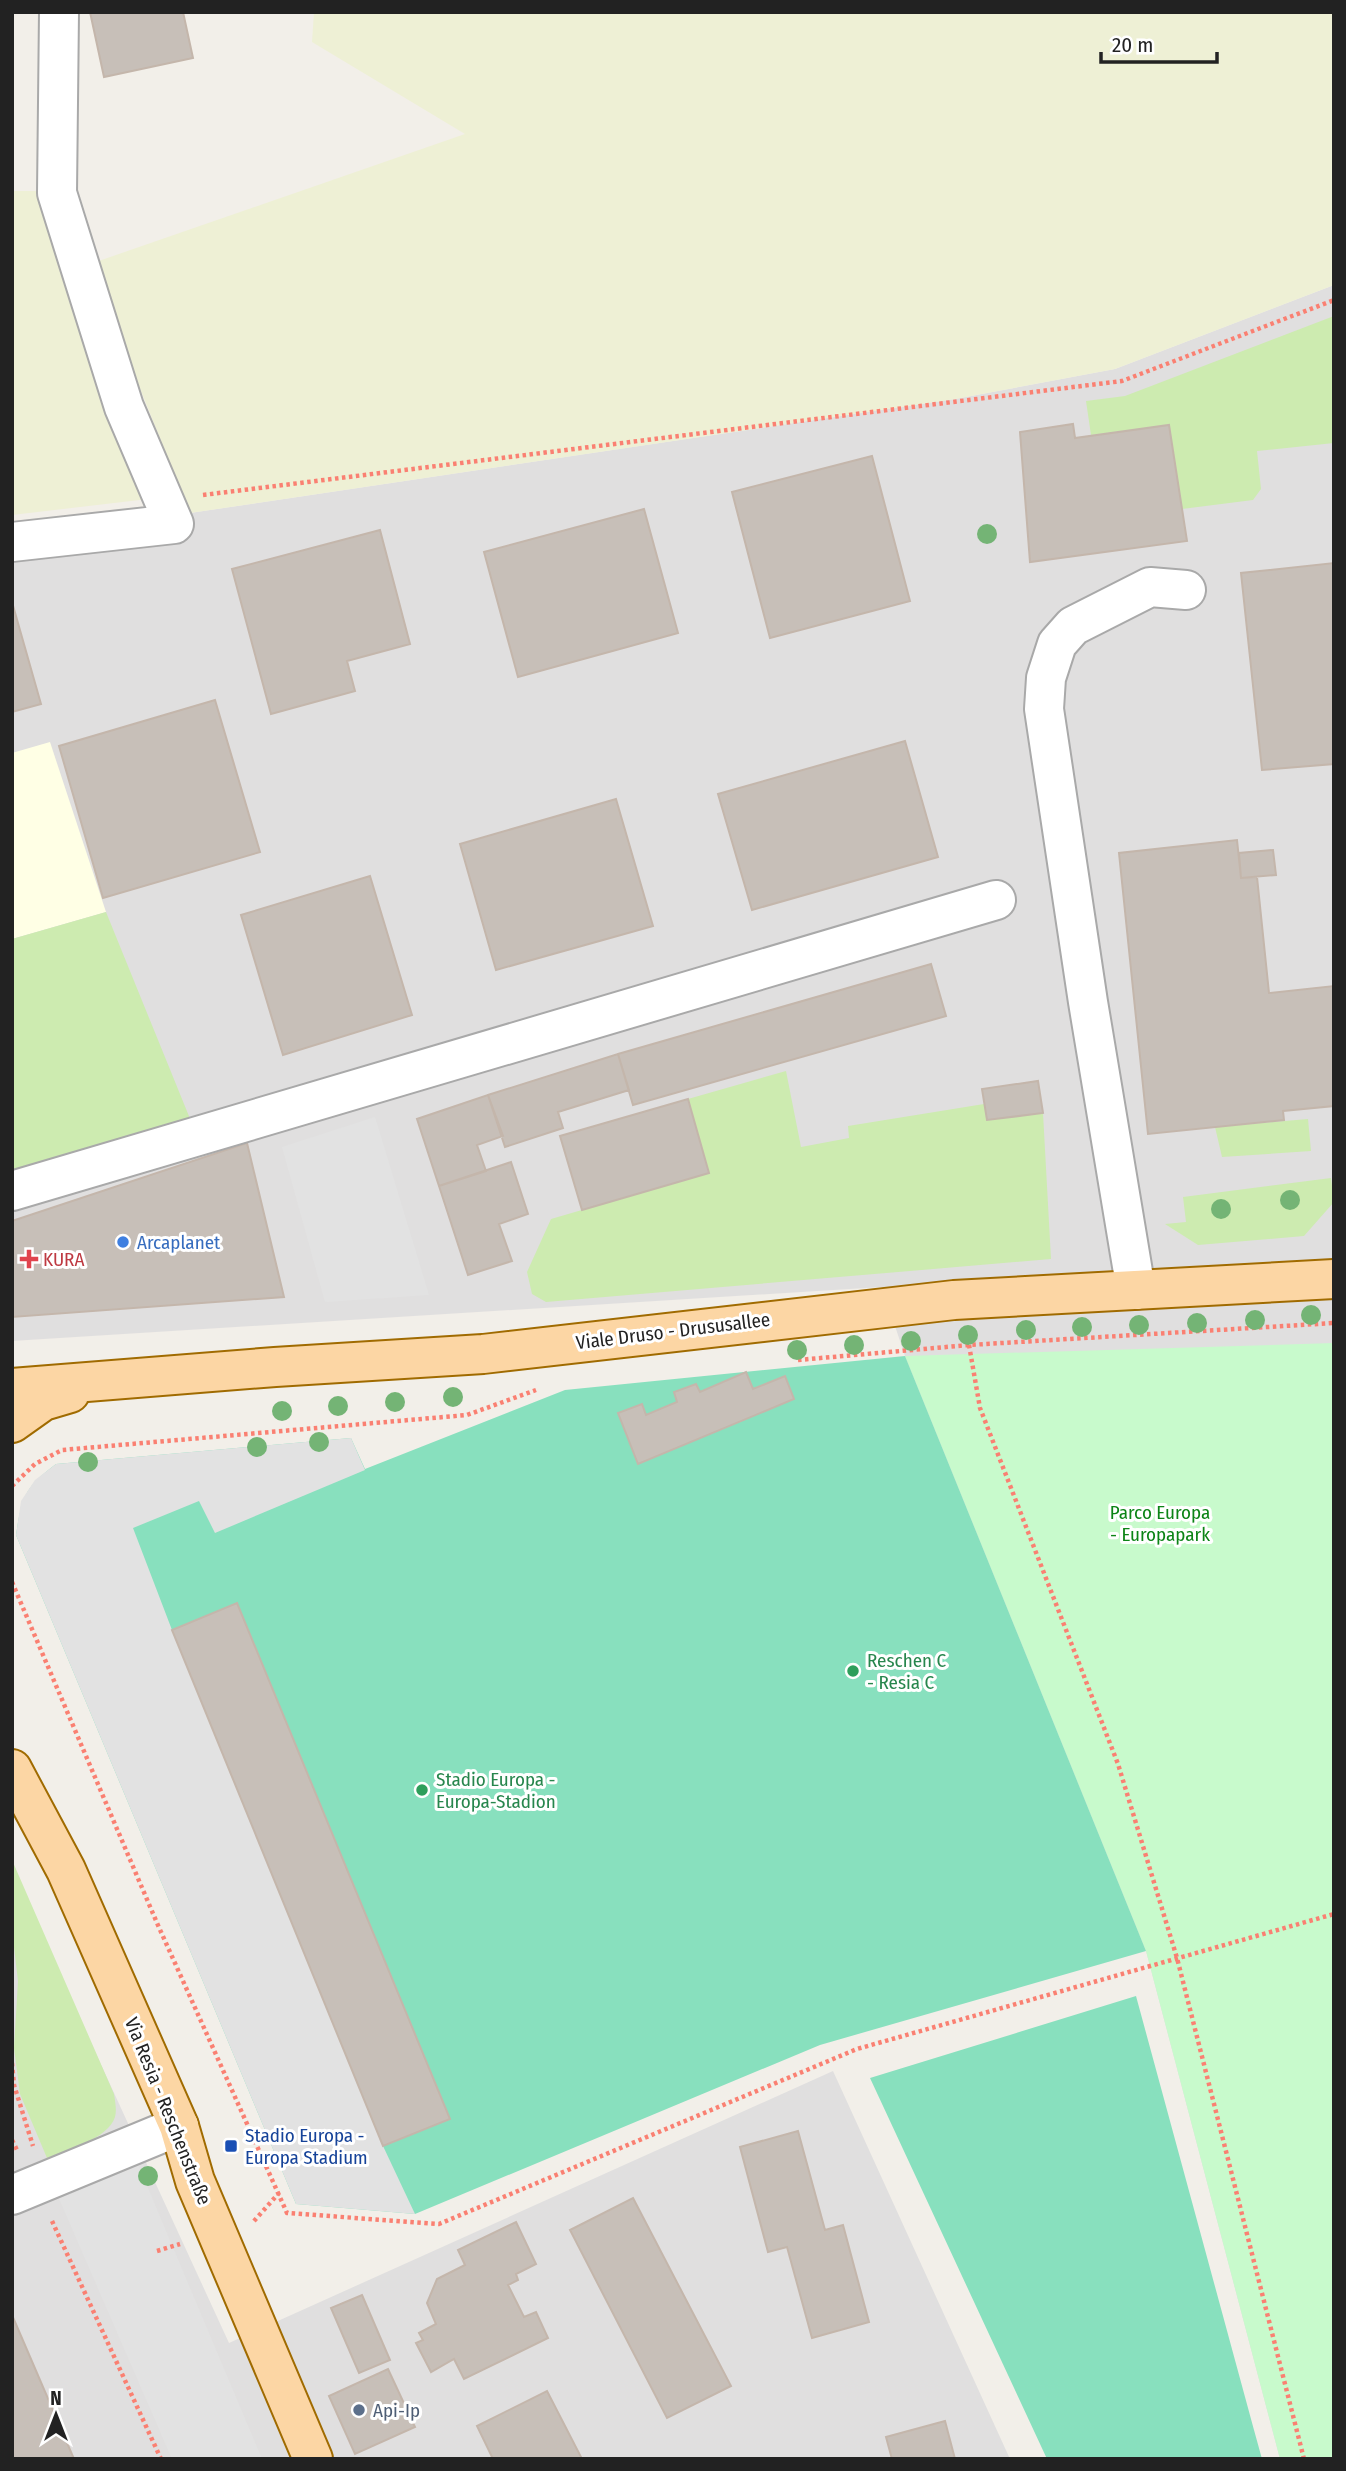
<svg xmlns="http://www.w3.org/2000/svg" width="1346" height="2471" viewBox="0 0 1346 2471" font-family="'Fira Sans Condensed',sans-serif">
	<style>
		.residential { fill: #e0dfdf }
		.education { fill: #ffffe5 }
		.farmland { fill: #eef0d5 }
		.grass { fill: #cdebb0 }
		.park { fill: #c8facc }
		.pitch { fill: #88e0be }
		.parking { fill: #e2e2e2 }
		.building { fill: #c7bfb8; stroke: #c4b6ab; stroke-width: 2 }
		.lines { fill: none; stroke-linecap: round; stroke-linejoin: round }
		.minor-casing { stroke: #a9a9a9; stroke-width: 42 }
		.major-casing { stroke: #a06b00; stroke-width: 42 }
		.path { stroke: #fa8072; stroke-width: 4.5; stroke-dasharray: 3.5 3.5; stroke-linecap: butt }
		.minor { stroke: #fff; stroke-width: 38 }
		.major { stroke: #fcd6a4; stroke-width: 38 }
		.tree { fill: #74b475 }
		.shop-dot { fill: #3f7fe0; stroke: #fff; stroke-width: 2.5 }
		.health-dot { fill: #e0444e; stroke: #fff; stroke-width: 2.5 }
		.leisure-dot { fill: #2e9e5b; stroke: #fff; stroke-width: 2.5 }
		.transit-dot { fill: #1a4fb4; stroke: #fff; stroke-width: 2.5 }
		.service-dot { fill: #5c6f8a; stroke: #fff; stroke-width: 2.5 }
		.labels { text-anchor: middle; dominant-baseline: central; stroke-width: 6; stroke-linejoin: round; paint-order: stroke }
		.shop-label { font-size: 19px; fill: #366cbe; stroke: #fff; text-anchor: start }
		.health-label { font-size: 19px; fill: #be3a42; stroke: #fff; text-anchor: start }
		.street-label { font-size: 19px; fill: #222; stroke: #fff }
		.park-label { font-size: 19px; fill: #0c8416; stroke: #fff }
		.leisure-label { font-size: 19px; fill: #27864d; stroke: #fff; text-anchor: start }
		.transit-label { font-size: 19px; fill: #164399; stroke: #fff; text-anchor: start }
		.service-label { font-size: 19px; fill: #4e5e75; stroke: #fff; text-anchor: start }
	</style>
	<rect width="100%" height="100%" fill="#f2efe9"/>
	<!-- residential -->
	<path class="residential" d="M1334 285V2459H1280L1146 1951 905 1356 882 1287 12 1341V533L190 513 955 399 1115 369Z
		M12 1871 229 2343 833 2071 1010 2459H12Z"/>
	<!-- education -->
	<path class="education" d="M50 742 106 912 12 939V753Z"/>
	<!-- farmland -->
	<path class="farmland" d="M314 12H1334V285L1115 369 955 399 190 513 90 264 465 134 312 42Z
		M12 191H39L148 499 12 515Z"/>
	<!-- grass -->
	<path class="grass" d="M1334 316V443L1257 451 1261 489 1253 500 1182 509 1169 425 1091 435 1086 401 1125 396Z
		M106 912 193 1126 12 1179V939Z
		M786 1071 801 1147 849 1138 848 1126 984 1104 988 1120 1043 1113 1051 1259 546 1302 532 1294 527 1272 551 1219 709 1173 688 1099Z
		M1308 1119 1311 1151 1222 1157 1215 1127Z
		M1331 1178 1334 1202 1304 1236 1198 1245 1165 1224 1186 1222 1183 1197Z
		M12 1860 114 2094C115 2101 117 2110 115 2117 108 2139 67 2150 47 2158L20 2094 14 2048 18 1981 12 1930Z"/>
	<!-- park -->
	<path class="park" d="M1334 1343V2459H1280L1146 1951 905 1356Z"/>
	<!-- pitch -->
	<path class="pitch" d="M905 1356 1146 1951 820 2045 415 2214 296 2204 16 1535C22 1497 24 1488 56 1464L351 1438 365 1469 565 1390Z
		M1136 1996 1254 2430 1262 2459H1047L870 2078Z"/>
	<!-- parking -->
	<path class="parking" d="M375 1117 429 1295 325 1302 282 1147Z
		M351 1438 365 1470 215 1533 199 1501 133 1528 172 1630 383 2146 415 2214 296 2204 16 1535 21 1501 35 1480 56 1464Z
		M137 2162 262 2459H172L57 2194Z"/>
	<!-- building -->
	<path class="building" d="M90 12H183L193 58 104 77Z
		M1073 424 1075 438 1169 425 1187 541 1030 562 1020 432Z
		M872 456 910 601 770 638 732 492Z
		M644 509 678 633 518 677 484 552Z
		M380 530 410 644 347 661 355 691 271 714 232 569Z
		M1334 563V764L1262 770 1241 573Z
		M12 602 41 704 12 712Z
		M215 700 260 852 103 898 59 746Z
		M905 741 938 857 752 910 718 794Z
		M616 799 653 926 496 970 460 844Z
		M1237 840 1241 878 1257 877 1269 993 1334 986V1106L1283 1111 1284 1120 1148 1134 1119 853Z
		M1273 850 1276 875 1241 878 1239 853Z
		M370 876 412 1015 283 1055 241 915Z
		M931 964 946 1016 633 1105 618 1054Z
		M618 1054 629 1090 558 1112 563 1128 505 1147 488 1095Z
		M1038 1081 1043 1113 987 1120 982 1089Z
		M488 1095 503 1136 477 1145 486 1171 439 1186 417 1119Z
		M688 1099 709 1173 582 1210 560 1136Z
		M247 1143 284 1297 12 1317V1221Z
		M511 1162 528 1214 499 1224 512 1261 468 1275 439 1186Z
		M746 1372 753 1389 785 1376 794 1399 638 1464 618 1413 642 1404 646 1415 677 1402 674 1392 696 1384 700 1392Z
		M237 1603 450 2119 383 2146 172 1630Z
		M798 2131 825 2230 843 2225 869 2322 812 2338 787 2247 768 2252 740 2147Z
		M633 2198 731 2386 667 2418 570 2230Z
		M516 2222 536 2264 516 2274 518 2280 508 2285 524 2317 536 2312 548 2338 464 2379 454 2359 431 2372 416 2343 423 2340 419 2333 436 2324 427 2303 437 2279 465 2265 458 2250Z
		M362 2295 390 2360 359 2373 331 2308Z
		M12 2315 74 2459H12Z
		M388 2369 415 2427 355 2454 329 2396Z
		M547 2391 582 2459H493L477 2426Z
		M945 2421 955 2459H892L886 2437Z"/>
	<g class="lines">
		<defs>
			<path id="minor" d="M12 542 174 524 124 407 57 193 59 12
				M12 1191 996 900
				M1136 1290 1088 1002 1044 709 1046 678 1057 644 1073 626 1150 587 1186 590
				M12 2195 179 2126"/>
			<path id="major" d="M12 1388 275 1367 483 1354 954 1300 1334 1279
				M12 1423 43 1401 70 1393
				M12 1769 66 1870 179 2126 195 2181 313 2459"/>
		</defs>
		<!-- minor casing -->
		<use href="#minor" class="minor-casing"/>
		<!-- major casing -->
		<use href="#major" class="major-casing"/>
		<!-- path -->
		<path class="path" d="M203 495 1122 381 1334 300
			M969 1345 980 1408 1118 1764 1177 1958 1304 2459
			M798 1360 969 1345 1334 1323
			M12 1486 35 1464 62 1450 467 1415 536 1390
			M12 1582 157 1923 287 2213 439 2224 857 2049 1334 1914
			M12 2063 14 2085 33 2146
			M12 2140 17 2150
			M52 2221 161 2459
			M254 2221 279 2193
			M157 2251 180 2244"/>
		<!-- minor -->
		<use href="#minor" class="minor"/>
		<!-- major -->
		<use href="#major" class="major"/>
	</g>
	<!-- trees -->
	<g class="tree">
		<circle cx="987" cy="534" r="10"/>
		<circle cx="1290" cy="1200" r="10"/>
		<circle cx="1221" cy="1209" r="10"/>
		<circle cx="1311" cy="1315" r="10"/>
		<circle cx="1255" cy="1320" r="10"/>
		<circle cx="1197" cy="1323" r="10"/>
		<circle cx="1139" cy="1325" r="10"/>
		<circle cx="1082" cy="1327" r="10"/>
		<circle cx="1026" cy="1330" r="10"/>
		<circle cx="968" cy="1335" r="10"/>
		<circle cx="911" cy="1341" r="10"/>
		<circle cx="854" cy="1345" r="10"/>
		<circle cx="797" cy="1350" r="10"/>
		<circle cx="453" cy="1397" r="10"/>
		<circle cx="395" cy="1402" r="10"/>
		<circle cx="338" cy="1406" r="10"/>
		<circle cx="282" cy="1411" r="10"/>
		<circle cx="319" cy="1442" r="10"/>
		<circle cx="257" cy="1447" r="10"/>
		<circle cx="88" cy="1462" r="10"/>
		<circle cx="148" cy="2176" r="10"/>
	</g>
	<!-- markers -->
	<circle class="shop-dot" cx="123" cy="1242" r="7"/>
	<path class="health-dot" d="M25.5 1248.5h7v7h7v7h-7v7h-7v-7h-7v-7h7z"/>
	<g class="leisure-dot">
		<circle cx="853" cy="1671" r="7"/>
		<circle cx="422" cy="1790" r="7"/>
	</g>
	<rect class="transit-dot" x="224" y="2139" width="14" height="14" rx="3.5"/>
	<circle class="service-dot" cx="359" cy="2410" r="7"/>
	<g class="labels">
		<!-- shop labels -->
		<g class="shop-label">
			<text x="137" y="1242">Arcaplanet</text>
		</g>
		<!-- health labels -->
		<g class="health-label">
			<text x="43" y="1259">KURA</text>
		</g>
		<!-- street labels -->
		<g class="street-label">
			<text transform="translate(673 1331) rotate(-7)">Viale Druso - Drususallee</text>
			<text transform="translate(168 2111) rotate(68)">Via Resia - Reschenstraße</text>
		</g>
		<!-- park labels -->
		<g class="park-label">
			<text x="1160" y="1512">Parco Europa<tspan x="1160" dy="22">- Europapark</tspan></text>
		</g>
		<!-- leisure labels -->
		<g class="leisure-label">
			<text x="867" y="1660">Reschen C<tspan x="867" dy="22">- Resia C</tspan></text>
			<text x="436" y="1779">Stadio Europa -<tspan x="436" dy="22">Europa-Stadion</tspan></text>
		</g>
		<!-- transit labels -->
		<g class="transit-label">
			<text x="245" y="2135">Stadio Europa -<tspan x="245" dy="22">Europa Stadium</tspan></text>
		</g>
		<!-- service labels -->
		<g class="service-label">
			<text x="373" y="2410">Api-Ip</text>
		</g>
	</g>
	<!-- border -->
	<rect width="1346" height="2471" fill="none" stroke="#222222" stroke-width="28"/>
	<!-- north arrow -->
	<g transform="translate(56 2415)" stroke="#ffffff" stroke-width="5" paint-order="stroke">
	<path d="M0-5L12 26L0 18L-12 26Z" fill="#222222"/>
	<text y="-10" font-size="19" font-weight="bold" text-anchor="middle" fill="#222222">N</text>
	</g>
	<!-- scale -->
	<path d="M1101 52v10h116v-10" fill="none" stroke="#222222" stroke-width="3.5"/>
	<text x="1112" y="52" font-size="21" fill="#222222" stroke="#ffffff" stroke-width="5" paint-order="stroke">20 m</text>
</svg>
